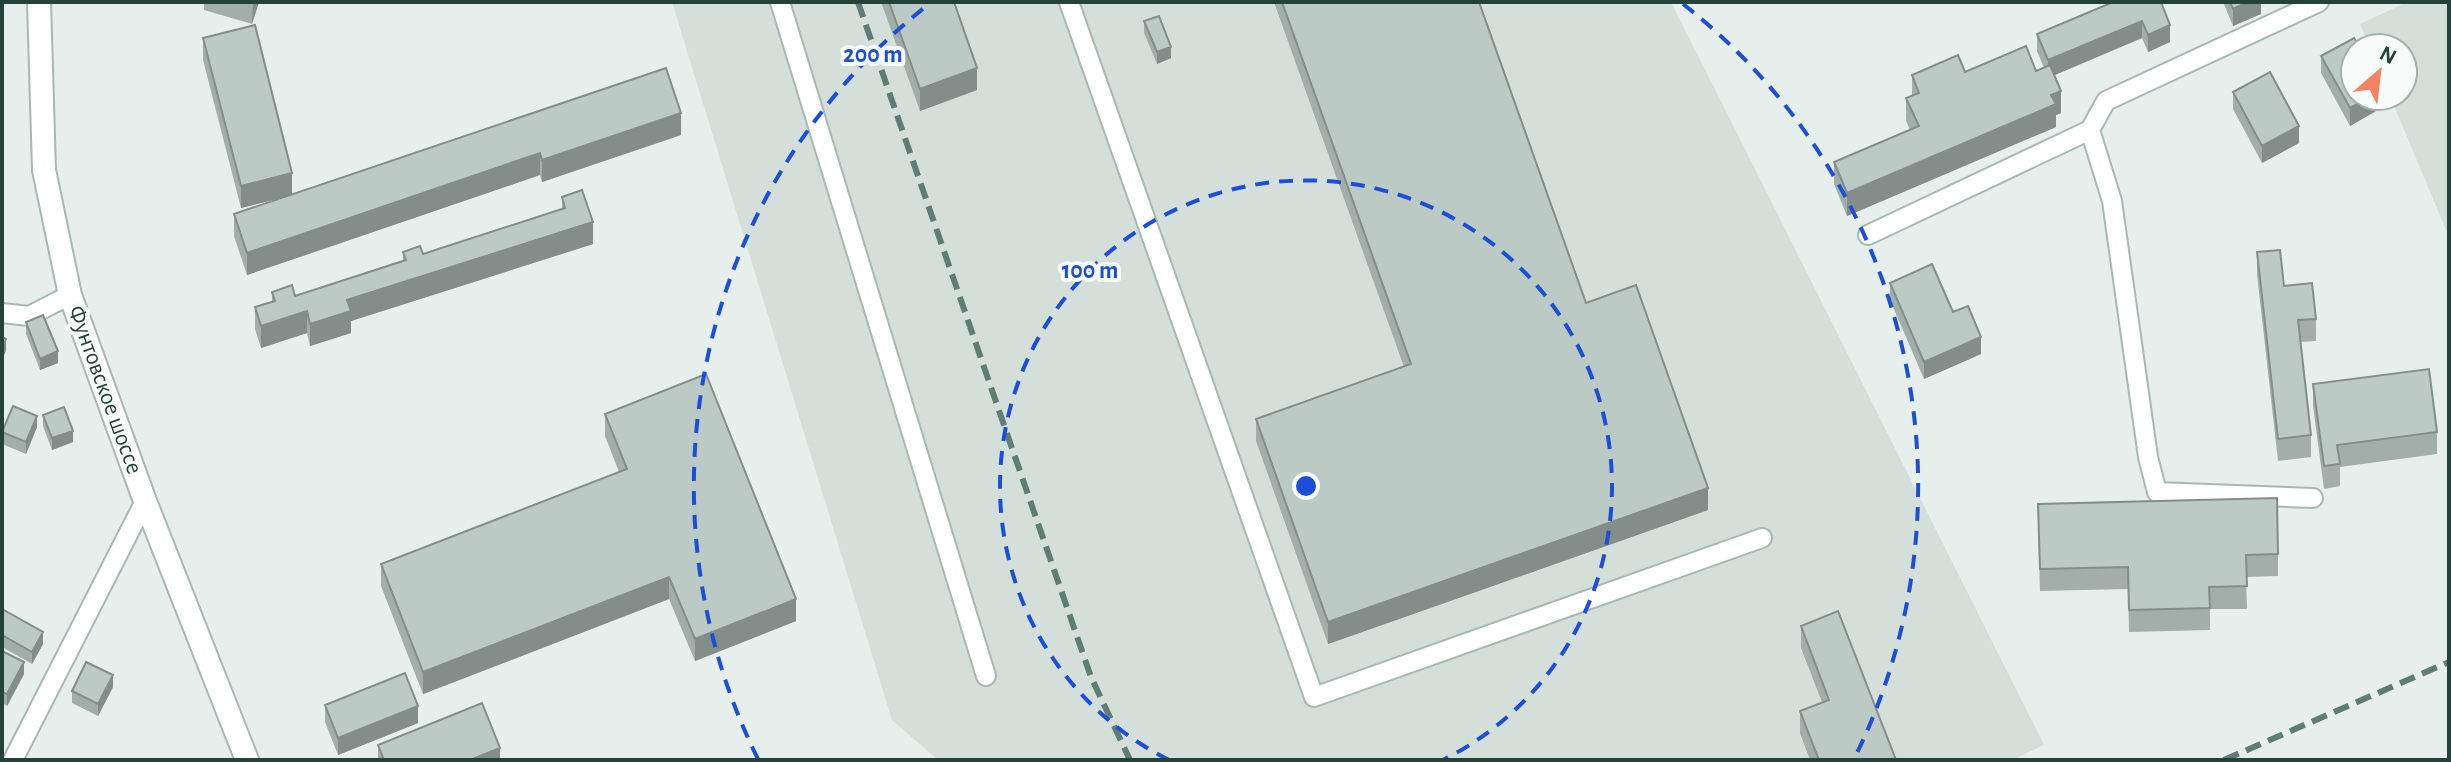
<svg xmlns="http://www.w3.org/2000/svg" width="2451" height="762" viewBox="0 0 2451 762" font-family="'Alegreya Sans',sans-serif">
	<style>
		.built { fill: #d4dfda }
		.lines { fill: none; stroke-linecap: round; stroke-linejoin: round }
		.minor-casing { stroke: #a8b8b2; stroke-width: 22 }
		.tertiary-casing { stroke: #a8b8b2; stroke-width: 26 }
		.minor { stroke: #fff; stroke-width: 18 }
		.tertiary { stroke: #fff; stroke-width: 22 }
		.rail { stroke: #5f7d75; stroke-width: 6; stroke-dasharray: 16 8; stroke-linecap: butt }
		.wall { fill: #a1aea9 }
		.shaded-wall { fill: #838d89 }
		.building { fill: #bbcac4; stroke: #838d89; stroke-width: 2 }
		.ring { fill: none; stroke: #1d4ed8; stroke-width: 4; stroke-dasharray: 14 10 }
		.labels { text-anchor: middle; dominant-baseline: central; stroke-width: 8; stroke-linejoin: round; paint-order: stroke }
		.street-label { font-size: 24px; fill: #24423a; stroke: #f7fbf9 }
		.centre { fill: #1d4ed8; stroke: #f7fbf9; stroke-width: 4 }
		.ring-label { font-size: 24px; text-anchor: middle; font-weight: bold; fill: #1d4ed8; stroke: #f7fbf9; stroke-width: 8; stroke-linejoin: round; paint-order: stroke }
	</style>
	<rect width="100%" height="100%" fill="#e6efeb"/>
	<!-- built -->
	<path class="built" d="M672 2H1671L2044 745 2012 760H938L892 720Z
		M2407 2H2449V237L2390 96H2403V48H2370L2360 24Z"/>
	<g class="lines">
		<defs>
			<path id="minor" d="M780 2 986 676
				M1069 2 1314 697 1762 538
				M1868 235 2090 130
				M2 313 29 316 70 295
				M2313 498 2157 492 2148 457 2112 201 2090 130 2106 101 2319 2
				M13 760 145 501"/>
			<path id="tertiary" d="M39 2 44 170 70 295 145 501 247 760"/>
		</defs>
		<!-- minor casing -->
		<use href="#minor" class="minor-casing"/>
		<!-- tertiary casing -->
		<use href="#tertiary" class="tertiary-casing"/>
		<!-- minor -->
		<use href="#minor" class="minor"/>
		<!-- tertiary -->
		<use href="#tertiary" class="tertiary"/>
		<!-- rail -->
		<path class="rail" d="M858 2 1091 677 1130 760
			M2224 760 2449 662"/>
	</g>
	<!-- wall -->
	<path class="wall" d="M204 2H259L252 24 204 10Z
		M881 2H954L977 90 920 111Z
		M1274 2H1479L1586 303 1708 510 1328 644 1256 441V419L1404 367Z
		M2113 2 2170 42 2148 52 2142 38 2054 75 2061 113 2056 115V127L1847 216 1834 184V162L1910 130 1906 121V98L1912 96V75L1965 72 2036 71 2044 68 2037 51V34Z
		M2223 2H2261V14L2233 26Z
		M1144 21 1171 58 1157 64 1144 33Z
		M203 38 292 194 666 68 681 135 542 182 540 175 247 275 234 236V214L280 198 241 208 203 60Z
		M2321 56 2383 96V107L2350 126 2321 73Z
		M2233 92 2299 143 2262 163 2233 109Z
		M562 197 593 244 351 321V333L310 346 307 333 261 348 255 329V307L272 302V292L295 296 403 261V252L423 254 562 209Z
		M2257 252 2284 286 2316 319V341L2300 342 2311 435V457L2278 461 2257 274Z
		M1890 283 1953 312 1981 354 1924 379 1890 300Z
		M26 322 58 363 40 370 26 334Z
		M2313 384 2437 432V454L2340 467V486L2324 489 2313 406Z
		M605 414 796 621 695 661 669 599 423 694 381 586V564L619 472 605 436Z
		M43 415 73 442 52 450 43 426Z
		M37 427 26 454 2 444V432Z
		M2038 526 2278 554V576L2246 577 2247 609H2210V630L2129 632 2128 589 2040 591Z
		M2 609 43 644 32 664 2 647Z
		M1801 626 1896 760H1810L1800 733V711L1822 702 1801 648Z
		M2 651 24 674 7 706 2 703Z
		M113 687 98 716 72 703V691Z
		M325 705 418 723 338 755 325 722Z
		M378 745 500 760H378Z"/>
	<!-- shaded-wall -->
	<path class="shaded-wall" d="M253 2H259L252 24Z
		M2248 2H2261V14L2233 26V9Z
		M2142 21V38L2048 78V60Z
		M2170 25V42L2148 52V35Z
		M1171 47V58L1157 64V52Z
		M977 68V90L920 111V89Z
		M2061 91V113L2056 115V127L1847 216V193Z
		M2372 96H2383V107L2350 126V108Z
		M681 113V135L542 182V160Z
		M2299 126V143L2262 163V146Z
		M540 153V175L247 275V253Z
		M292 173V195L241 208V186Z
		M593 222V244L351 321V333L310 346V324L347 300Z
		M307 311V333L261 348V326Z
		M1981 337V354L1924 379V362Z
		M6 339V351L2 360V349Z
		M58 351V363L40 370V359Z
		M37 416V427L26 454V442Z
		M73 431V442L52 450V438Z
		M1708 488V510L1328 644V622Z
		M669 577V599L423 694V672Z
		M796 599V621L695 661V639Z
		M43 632V644L32 664V652Z
		M24 662V674L7 706V694Z
		M113 675V687L98 716V704Z
		M418 706V723L338 755V738Z
		M500 748V760H470Z"/>
	<!-- building -->
	<path class="building" d="M889 2H954L977 68 920 89Z
		M1282 2H1479L1586 303 1636 285 1708 488 1328 622 1256 419 1411 364Z
		M2113 2H2161L2170 25 2148 35 2142 21 2048 60 2037 34Z
		M2230 2H2248L2233 9Z
		M1159 16 1171 47 1157 52 1144 21Z
		M255 25 292 173 241 186 203 38Z
		M2354 38 2360 48H2355V96H2372L2350 108 2321 56Z
		M2026 46 2036 71 2050 65 2061 91 2051 95 2056 104 1847 193 1834 162 1919 126 1906 98 1919 93 1912 75 1958 55 1965 72Z
		M666 68 681 113 542 160 540 153 247 253 234 214Z
		M2270 72 2299 126 2262 146 2233 92Z
		M582 190 593 222 347 300 351 311 310 324 307 311 261 326 255 307 275 301 272 292 292 285 295 296 406 260 403 252 420 246 423 254 565 208 562 197Z
		M2280 250 2284 286 2312 283 2316 319 2298 320 2311 435 2278 439 2257 252Z
		M1932 264 1953 312 1968 306 1981 337 1924 362 1890 283Z
		M43 315 58 351 40 359 26 322Z
		M2 337 6 339 2 349Z
		M2429 369 2437 432 2337 445 2340 464 2324 466 2313 384Z
		M706 374 796 599 695 639 669 577 423 672 381 564 627 469 605 414Z
		M13 406 37 416 26 442 2 432Z
		M64 407 73 431 52 438 43 415Z
		M2277 498 2278 554 2246 555 2247 586 2209 587 2210 608 2129 610 2128 567 2040 569 2038 504Z
		M2 609 43 632 32 652 2 635Z
		M1838 611 1896 760H1819L1800 711 1829 700 1801 626Z
		M2 651 24 662 7 694 2 692Z
		M86 662 113 675 98 704 72 691Z
		M405 673 418 706 338 738 325 705Z
		M482 703 500 748 470 760H384L378 745Z"/>
	<!-- distance rings -->
	<g class="ring">
		<path d="M1169 760A306 306 0 1 1 1443 760"/>
		<path d="M758 759A612 612 0 0 1 929 4M1683 4A612 612 0 0 1 1854 759"/>
	</g>
	<g class="labels">
		<!-- street labels -->
		<g class="street-label">
			<text transform="translate(105 390) rotate(70)">Фунтовское шоссе</text>
		</g>
	</g>
	<circle cx="1306" cy="486" r="12" class="centre"/>
	<g class="ring-label">
		<text x="873" y="62">200 m</text>
		<text x="1090" y="278">100 m</text>
	</g>
	<!-- border -->
	<rect width="2451" height="762" fill="none" stroke="#24423a" stroke-width="8"/>
	<!-- north arrow -->
	<g transform="translate(2379 72) rotate(28)"><circle r="38" fill="#f7fbf9" stroke="#a3b1ad" stroke-width="2"/>
	<path d="M0-6L14 30L0 20L-14 30Z" fill="#f4845f"/>
	<text y="-12" font-size="22" font-weight="bold" text-anchor="middle" fill="#24423a">N</text>
	</g>
</svg>
